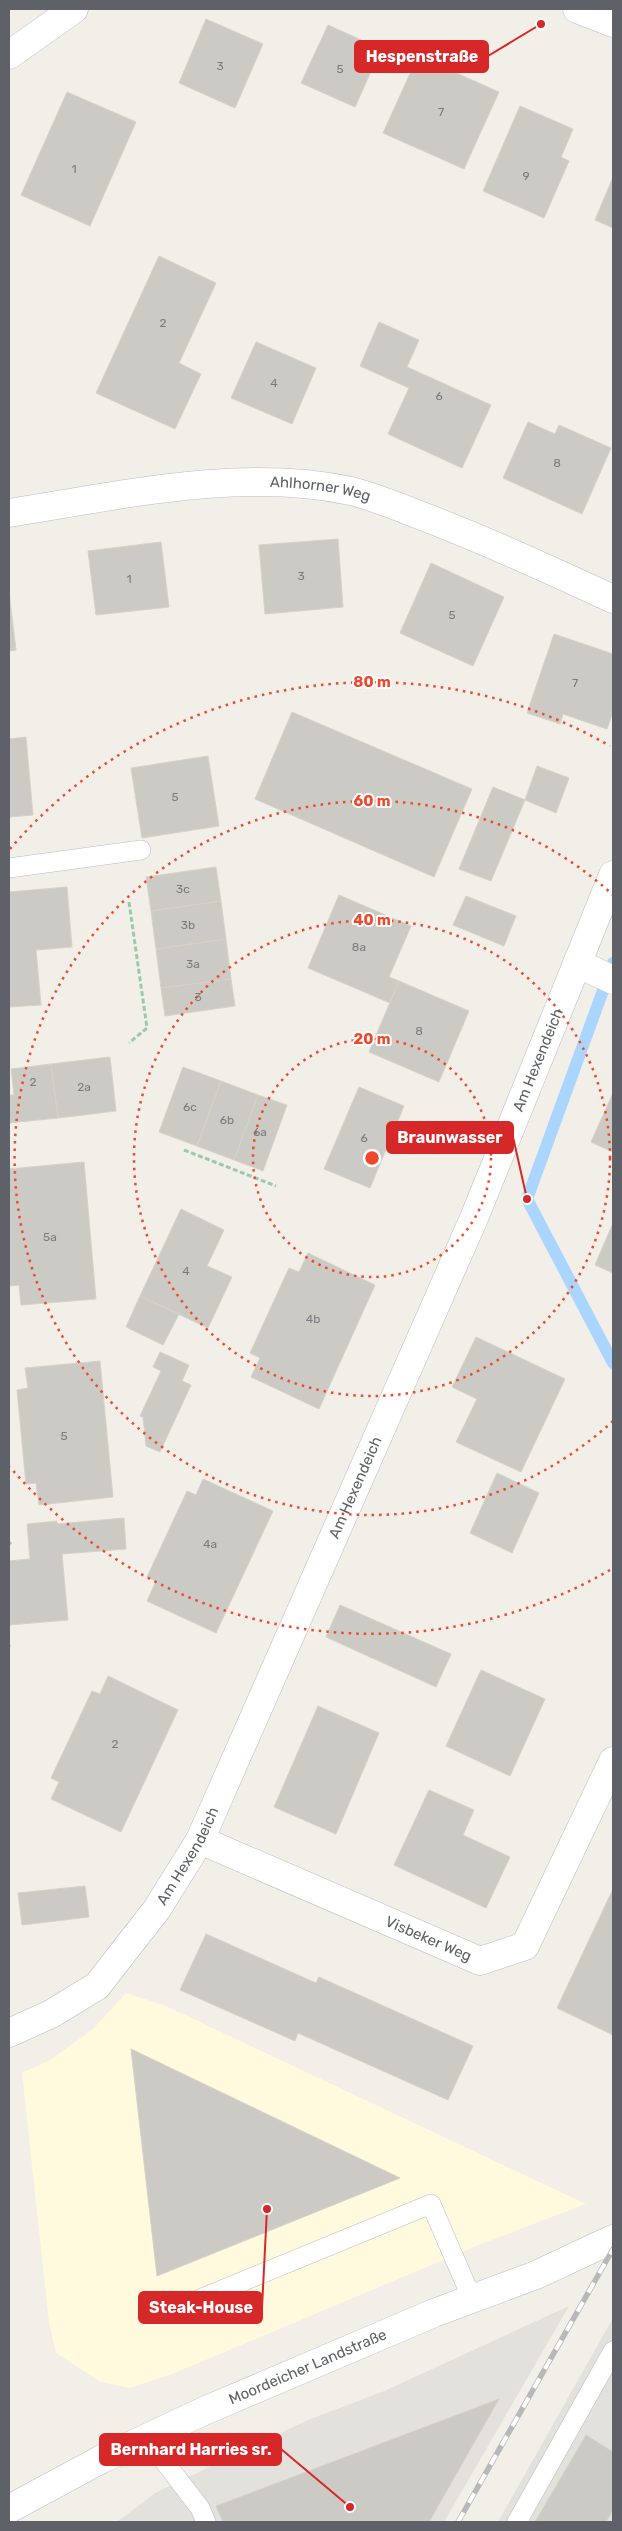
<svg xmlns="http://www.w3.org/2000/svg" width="622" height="2531" viewBox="0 0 622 2531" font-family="Rubik,sans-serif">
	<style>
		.commercial { fill: #fff9de }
		.industrial { fill: #e2e1db }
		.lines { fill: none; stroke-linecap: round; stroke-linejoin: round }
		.stream { stroke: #a9d5ff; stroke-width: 12 }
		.building { fill: #cccac4; stroke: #d6d2c5 }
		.service-casing { stroke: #b9bcc1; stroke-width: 20 }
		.minor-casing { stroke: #b9bcc1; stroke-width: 29 }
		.secondary-casing { stroke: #babdc3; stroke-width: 29 }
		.path { stroke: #9bcaab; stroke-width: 3; stroke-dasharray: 5 2.5; stroke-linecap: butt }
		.service { stroke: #fff; stroke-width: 19 }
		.minor { stroke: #fff; stroke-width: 28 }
		.secondary { stroke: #fff; stroke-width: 28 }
		.rail-casing { stroke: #b7b8b9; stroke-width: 5.5 }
		.rail { stroke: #fff; stroke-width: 4; stroke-dasharray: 11; stroke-linecap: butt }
		.ring { fill: none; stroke: #f0472d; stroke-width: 2.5; stroke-dasharray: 2.5 5 }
		.labels { text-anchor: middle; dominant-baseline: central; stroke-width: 4; stroke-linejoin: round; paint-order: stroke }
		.number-label { font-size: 12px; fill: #7a7c7f }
		.street-label { font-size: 15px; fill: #5e6268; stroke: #fff }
		.centre { fill: #f0472d; stroke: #fff; stroke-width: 2.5 }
		.ring-label { font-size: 15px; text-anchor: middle; font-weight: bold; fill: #f0472d; stroke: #fff; stroke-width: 4; stroke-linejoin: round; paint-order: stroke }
		.leader { fill: none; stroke: #d62828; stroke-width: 2 }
		.callout-dot { fill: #d62828; stroke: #fff; stroke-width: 2 }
		.callout { fill: #d62828; stroke: #d62828; stroke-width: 2 }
		.callout-label { font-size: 16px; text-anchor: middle; font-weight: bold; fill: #fff }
	</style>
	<rect width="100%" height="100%" fill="#f1efe7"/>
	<!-- commercial -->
	<path class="commercial" d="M126 1993 166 2006 586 2204 486 2242 170 2375 130 2388 100 2382 56 2353 49 2323 22 2073 50 2060 93 2029Z"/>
	<!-- industrial -->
	<path class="industrial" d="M569 2306 444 2522H117L155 2493 308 2420 382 2392Z
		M613 2318V2522H498Z"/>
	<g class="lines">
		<!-- stream -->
		<path class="stream" d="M613 963 527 1199 613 1363"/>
	</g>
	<!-- building -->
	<path class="building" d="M206 19 263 44 235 108 179 83Z
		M328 25 381 49 355 107 301 83Z
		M418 56 499 92 464 169 383 133Z
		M67 92 136 122 90 226 21 195Z
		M520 106 573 129 561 157 569 161 544 218 483 191Z
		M613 177V228L595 220Z
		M159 256 216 283 179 363 201 374 175 429 96 393Z
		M379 322 419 340 407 367 491 405 462 468 388 434 409 388 360 366Z
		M256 342 316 368 292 424 231 398Z
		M528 422 555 434 559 425 611 448 582 514 503 478Z
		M338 539 343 607 265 614 259 545Z
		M161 542 169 607 96 615 88 551Z
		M431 563 504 597 473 666 400 633Z
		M9 592 16 650 9 651Z
		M554 634 613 654V712L607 729 563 714 560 724 527 713Z
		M292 712 472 789 434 877 255 799Z
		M26 737 33 815 9 817V739Z
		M208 756 219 826 142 838 131 768Z
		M537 766 569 778 556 813 525 800Z
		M493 787 525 800 491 881 459 869Z
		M216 867 221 901 151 911 146 877Z
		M67 887 72 947 36 950 41 1005 9 1007V892Z
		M339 895 411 926 389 977 399 981 390 1003 308 968Z
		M466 896 516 916 504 946 453 925Z
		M221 901 226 939 156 949 151 911Z
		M226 939 231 979 161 988 156 949Z
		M231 979 235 1006 165 1016 161 988Z
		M399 981 469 1011 439 1082 369 1052Z
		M110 1057 116 1111 58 1118 51 1064Z
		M51 1064 58 1118 9 1123V1095H14L11 1069Z
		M183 1067 221 1081 197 1146 159 1132Z
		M221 1081 258 1095 234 1160 197 1146Z
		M359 1087 404 1106 370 1188 324 1169Z
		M613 1093V1152L591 1142Z
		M258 1095 287 1105 263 1171 234 1160Z
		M84 1162 96 1299 21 1305 19 1285 9 1286V1169Z
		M181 1209 224 1230 207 1266 232 1277 208 1328 140 1296Z
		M613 1223V1273L595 1265Z
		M308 1253 375 1285 319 1409 251 1377 260 1358 250 1353 289 1268 299 1272Z
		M140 1296 179 1314 163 1345 126 1327Z
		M476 1337 565 1379 521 1472 456 1442 477 1399 452 1387Z
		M160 1352 189 1365 182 1381 191 1385 160 1452 146 1446 143 1417 140 1416 161 1371 153 1367Z
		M100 1361 113 1497 39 1505 36 1483 26 1484 17 1390 28 1388 25 1368Z
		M497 1473 539 1493 512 1553 470 1533Z
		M203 1479 273 1511 216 1633 147 1601 156 1581 147 1577 187 1491 196 1495Z
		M124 1518 126 1549 62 1554 68 1620 9 1625V1561L30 1559 27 1524 57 1521V1524Z
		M340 1605 451 1654 436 1687 326 1637Z
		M481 1670 545 1699 510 1776 446 1746Z
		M108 1676 178 1710 121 1832 51 1799 59 1782 51 1778 92 1691 100 1694Z
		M318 1706 379 1733 336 1834 274 1807Z
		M429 1790 474 1810 463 1835 510 1857 486 1908 394 1865Z
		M85 1886 89 1917 22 1925 18 1893Z
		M613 1889V2035L557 2008Z
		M206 1934 316 1983 319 1977 473 2046 448 2100 298 2033 295 2041 180 1990Z
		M131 2049 400 2178 157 2276Z
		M499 2399 429 2522H223L216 2506Z
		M586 2435 613 2452V2510L606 2522H535Z"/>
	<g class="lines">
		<defs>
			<path id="service" d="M9 868 141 850
				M190 2303 431 2204 472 2299
				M147 2439 200 2508 206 2522
				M517 2522 613 2351"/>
			<g id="minor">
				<path d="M577 9 613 23"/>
				<path d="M9 55 74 9"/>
				<path id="s1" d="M9 513C117 496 242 467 351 491 375 497 399 507 422 516 487 541 550 570 613 599"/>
				<path d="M577 963 613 980"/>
				<path id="s2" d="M200 1840 480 1961 525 1946 613 1761"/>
				<path id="s3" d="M9 2033 51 2014 97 1986 157 1909 200 1840 474 1218 613 875"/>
			</g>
			<g id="secondary">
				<path id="s4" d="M9 2509 100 2460 204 2411 434 2313 536 2275 613 2239"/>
			</g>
		</defs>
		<!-- service casing -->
		<use href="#service" class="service-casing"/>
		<!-- minor casing -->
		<use href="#minor" class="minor-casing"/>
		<!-- secondary casing -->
		<use href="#secondary" class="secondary-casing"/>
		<!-- path -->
		<path class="path" d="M129 902 147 1028 129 1043
			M184 1150 276 1186
			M9 1544 11 1542
			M9 1646 10 1647"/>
		<!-- service -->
		<use href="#service" class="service"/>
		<!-- minor -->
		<use href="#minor" class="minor"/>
		<!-- secondary -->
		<use href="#secondary" class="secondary"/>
		<defs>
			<path id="rail" d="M458 2522 613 2249"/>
		</defs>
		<!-- rail casing -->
		<use href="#rail" class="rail-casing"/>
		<!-- rail -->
		<use href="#rail" class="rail"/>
	</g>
	<!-- distance rings -->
	<g class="ring">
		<circle cx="372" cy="1158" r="119"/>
		<circle cx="372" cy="1158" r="238"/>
		<path d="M613 1421A357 357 0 1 1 613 895"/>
		<path d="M610 1570A476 476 0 0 1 10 1467M10 849A476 476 0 0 1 610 746"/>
	</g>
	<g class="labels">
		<!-- number labels -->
		<g class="number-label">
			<text x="220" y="66">3</text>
			<text x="340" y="69">5</text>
			<text x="441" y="112">7</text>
			<text x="74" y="169">1</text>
			<text x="526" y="176">9</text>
			<text x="163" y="323">2</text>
			<text x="274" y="383">4</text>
			<text x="439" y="396">6</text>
			<text x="557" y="463">8</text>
			<text x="301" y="576">3</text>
			<text x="129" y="579">1</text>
			<text x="452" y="615">5</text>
			<text x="575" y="683">7</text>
			<text x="175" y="797">5</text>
			<text x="183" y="889">3c</text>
			<text x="188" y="925">3b</text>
			<text x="359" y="947">8a</text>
			<text x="193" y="964">3a</text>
			<text x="198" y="997">3</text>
			<text x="419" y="1031">8</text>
			<text x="33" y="1082">2</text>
			<text x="84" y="1087">2a</text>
			<text x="190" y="1107">6c</text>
			<text x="227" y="1120">6b</text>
			<text x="260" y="1132">6a</text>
			<text x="364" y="1138">6</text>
			<text x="50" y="1237">5a</text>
			<text x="186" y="1271">4</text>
			<text x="313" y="1319">4b</text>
			<text x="64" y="1436">5</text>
			<text x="210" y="1544">4a</text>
			<text x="115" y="1744">2</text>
		</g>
		<!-- street labels -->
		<g class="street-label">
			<text stroke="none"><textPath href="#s1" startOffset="314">Ahlhorner Weg</textPath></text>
			<text stroke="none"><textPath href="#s3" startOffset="1129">Am Hexendeich</textPath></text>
			<text stroke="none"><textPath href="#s3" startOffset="664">Am Hexendeich</textPath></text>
			<text stroke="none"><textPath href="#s3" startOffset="259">Am Hexendeich</textPath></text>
			<text stroke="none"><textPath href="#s2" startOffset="249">Visbeker Weg</textPath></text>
			<text stroke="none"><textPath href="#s4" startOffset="331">Moordeicher Landstraße</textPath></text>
		</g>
	</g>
	<circle cx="372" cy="1158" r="8" class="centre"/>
	<g class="ring-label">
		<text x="372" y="687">80 m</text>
		<text x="372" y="806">60 m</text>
		<text x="372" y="925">40 m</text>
		<text x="372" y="1044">20 m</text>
	</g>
	<!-- callouts -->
	<path class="leader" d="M541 24L488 56M527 1199L513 1137M267 2209L262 2308M350 2507L281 2449"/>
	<g class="callout-dot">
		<circle cx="541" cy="24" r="5"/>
		<circle cx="527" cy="1199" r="5"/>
		<circle cx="267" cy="2209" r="5"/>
		<circle cx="350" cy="2507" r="5"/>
	</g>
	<g class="callout">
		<rect x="355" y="41" width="133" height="31" rx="5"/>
		<rect x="387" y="1122" width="126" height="31" rx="5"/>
		<rect x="139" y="2292" width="123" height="31" rx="5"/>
		<rect x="100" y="2434" width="181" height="31" rx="5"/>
	</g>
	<g class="callout-label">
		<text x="422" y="62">Hespenstraße</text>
		<text x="450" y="1143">Braunwasser</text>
		<text x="201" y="2313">Steak-House</text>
		<text x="191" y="2455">Bernhard Harries sr.</text>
	</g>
	<!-- border -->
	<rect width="622" height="2531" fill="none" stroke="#5e6268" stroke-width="20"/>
</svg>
